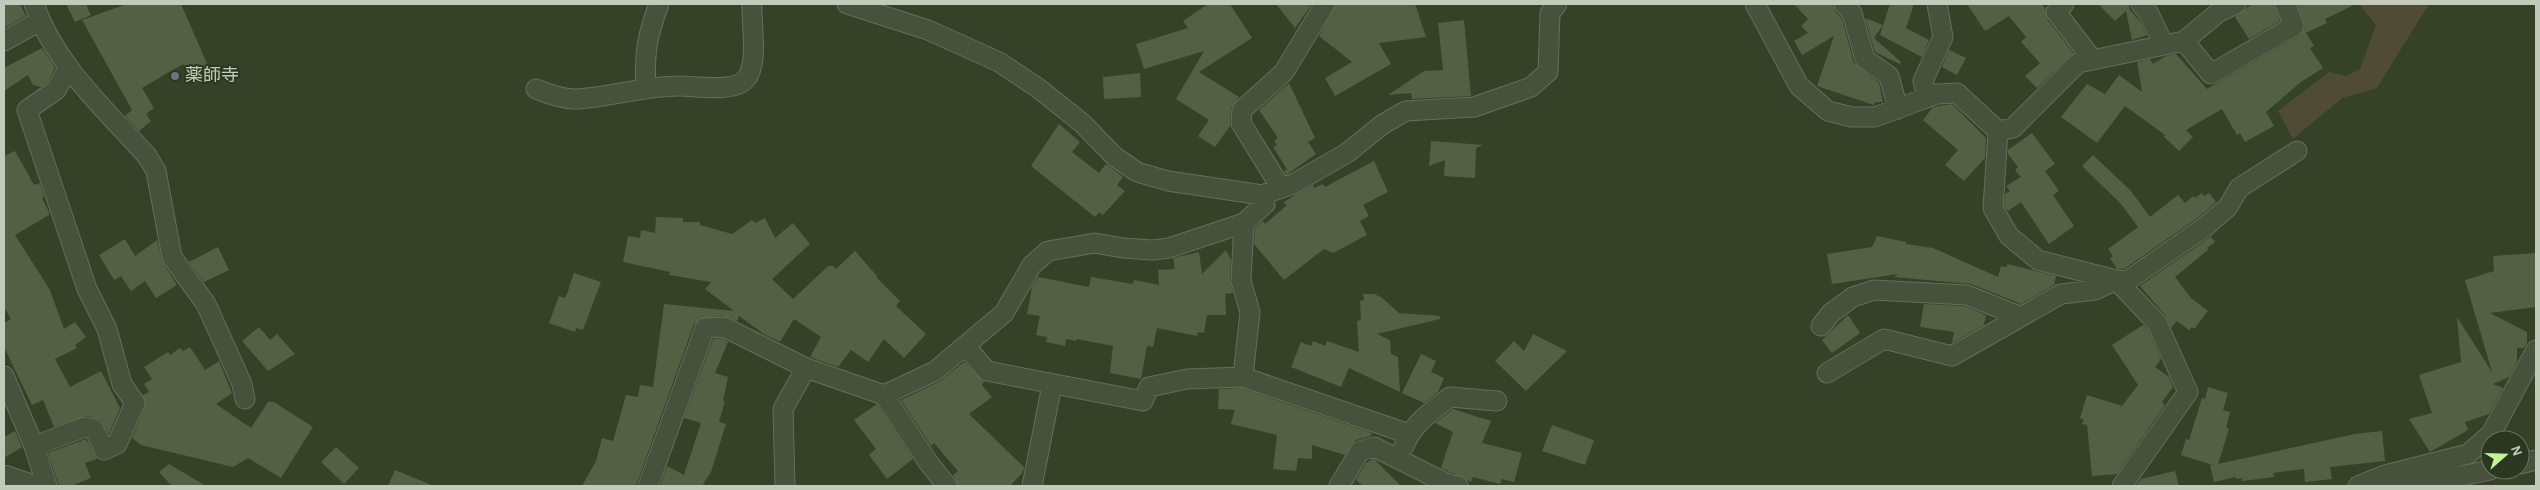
<svg xmlns="http://www.w3.org/2000/svg" width="2540" height="490" viewBox="0 0 2540 490" font-family="'Alegreya Sans','Noto Sans JP',sans-serif">
	<style>
		.green { fill: #504b36 }
		.building { fill: #546044 }
		.lines { fill: none; stroke-linecap: round; stroke-linejoin: round }
		.minor-casing { stroke: #656f5a; stroke-width: 21 }
		.minor { stroke: #47513c; stroke-width: 19 }
		.worship-dot { fill: #6b7280; stroke: #2c3721; stroke-width: 2 }
		.labels { text-anchor: middle; dominant-baseline: central; stroke-width: 4; stroke-linejoin: round; paint-order: stroke }
		.poi-label { font-size: 18px; fill: #c2cbb9; stroke: #2c3721; text-anchor: start }
	</style>
	<rect width="100%" height="100%" fill="#354228"/>
	<!-- green -->
	<path class="green" d="M2359 4H2429L2377 88 2342 98 2293 139 2278 111 2329 72 2346 76 2360 69 2376 25Z"/>
	<!-- building -->
	<path class="building" d="M4 4H20L26 16 4 28Z
		M66 4H86L91 15 75 22Z
		M127 4H181L212 75 194 85 183 64 142 88 154 108 146 114 151 121 139 131 125 116 132 110 82 20Z
		M1208 4H1230L1252 38 1199 72 1239 97 1231 108 1230 126 1215 147 1198 136 1209 120 1176 99 1204 51 1144 69 1136 44 1188 28 1183 21Z
		M1276 4H1312L1295 28Z
		M1336 4H1415L1426 37 1379 43 1391 64 1335 96 1325 78 1352 62 1319 36Z
		M1794 4H1833L1835 11 1842 19 1854 63 1879 83 1883 102H1875L1874 105 1817 86 1834 36 1802 55 1794 41 1808 33 1801 26 1808 19Z
		M1890 4H1914L1906 28 1929 40 1922 57 1880 35Z
		M1967 4H2042L2045 8 2047 19 2073 53 2037 88 2025 76 2040 63 2021 42 2026 37 2009 16 1985 31Z
		M2098 4H2130L2129 9 2140 21 2147 35 2132 40 2126 11 2115 21Z
		M2252 4H2274L2280 21 2249 39 2235 17Z
		M2297 4H2356L2325 19 2327 23 2306 33 2314 46 2310 48 2323 68 2301 82 2266 112 2274 126 2245 142 2240 133 2237 135 2222 109 2186 130 2193 137 2179 151 2164 137 2165 135 2125 106 2097 143 2061 117 2087 84 2105 94 2119 75 2142 92 2137 62 2150 59 2153 64 2166 56 2176 54 2207 89 2300 35 2305 27Z
		M1865 18 1883 25 1874 38 1901 62 1900 64 1875 52Z
		M1464 20 1471 96 1412 99 1411 93 1388 95 1424 71 1443 70 1438 23Z
		M42 48 55 68 48 82 41 87 33 85 28 75 4 91V68Z
		M1949 50 1966 58 1957 75 1942 67Z
		M1140 73 1141 97 1104 99 1103 77Z
		M1289 83 1315 138 1308 142 1316 154 1286 175 1284 171 1287 169 1273 147 1277 145 1274 141 1278 138 1259 110Z
		M1952 104 1986 138 1985 158 1964 181 1945 165 1958 150 1923 120 1933 107Z
		M1059 124 1080 142 1072 152 1099 173 1106 164 1123 177 1117 185 1125 191 1103 215 1099 212 1095 217 1031 166Z
		M2032 133 2055 164 2045 171 2059 191 2053 195 2074 226 2049 244 2021 202 2008 211 2004 205 2005 194 2010 191 2006 186 2021 177 2015 170 2018 167 2008 154V150Z
		M1431 141 1483 145 1476 148 1475 178 1444 176 1445 160 1429 166Z
		M15 151 34 185 40 183 44 197 42 198 49 212V215L15 235 50 290 64 329 75 322 86 337 75 345 77 348 55 359 70 387 101 371 120 408 109 434 101 420 87 416 54 427 43 400 32 405 4 347V323L11 319 4 307V156Z
		M2093 155 2131 191 2150 217 2178 195 2185 203 2193 196 2195 198 2202 193 2204 196 2209 193 2216 202 2199 217 2124 269H2117L2110 258 2113 256 2108 249 2138 227 2121 204 2082 166Z
		M1374 161 1388 192 1363 205 1369 216 1360 221 1367 235 1333 253 1324 249 1284 280 1254 244 1255 228 1263 221 1265 224 1286 206 1284 202 1295 195 1313 185 1314 188 1323 184 1325 187Z
		M656 217 683 218V222H700V225L732 234 752 220 755 223 765 218 775 238 793 223 810 244 772 279 793 299 828 266H834L836 269 855 251 877 276 876 277 900 301 896 306 926 334 904 358 884 339 868 362 851 350 838 367 810 357 821 337 794 319 780 342 764 334 739 316 737 321 723 316 699 319 694 324 637 483 635 486H582L596 461 602 438 613 441 626 395 638 397 640 385 653 387 664 304 734 311 705 289 711 282 669 275 670 272 623 262 628 236 640 238 641 230 655 233Z
		M2214 234 2211 237 2215 242 2207 248 2209 249 2175 277 2191 298 2208 311 2194 329 2192 327 2189 330 2177 321 2171 328 2165 315 2140 286Z
		M1877 236 1906 242V244L1933 248 1998 277 2001 266 2007 267V264L2056 276 2054 285 2021 304 1971 284 1894 277 1898 274 1832 284 1827 254 1872 247Z
		M125 239 135 256 157 240 163 263 177 285 156 298 145 281 131 291 121 276 114 280 99 255Z
		M218 247 229 270 204 282 189 262Z
		M1226 250 1231 260 1230 281 1233 293 1225 294 1226 315H1207L1204 333 1198 332 1197 336 1157 328 1153 347 1147 346 1141 379 1110 373 1113 346 1077 339 1076 341 1066 339 1065 346 1046 342 1047 337 1036 335 1040 316 1027 314 1032 287 1038 277 1089 287 1091 277 1133 284 1134 280 1159 285 1158 270 1175 269 1173 258 1199 252 1202 274Z
		M2536 253V307L2490 313 2527 332V343L2524 348H2517V362L2509 377 2493 384 2503 388 2489 414 2465 422 2468 430 2430 452 2409 419 2432 413 2419 375 2461 362 2457 317 2492 372 2465 280 2494 271 2493 256Z
		M574 273 601 282 583 330 576 328 575 332 549 323 559 296 564 298 567 294Z
		M1363 294H1374L1381 297 1399 313 1440 316V319L1377 334 1390 340 1391 354 1398 357 1400 392 1349 368 1341 387 1291 367 1301 342 1311 346 1313 341 1325 346 1327 341 1359 352 1357 321 1361 320 1360 301 1364 300Z
		M1924 304 1965 306 1986 315 1984 325 1952 343 1954 332 1920 327Z
		M1848 315 1860 333 1832 353 1822 340Z
		M2143 325 2148 329 2161 359 2155 367 2169 377 2173 387 2162 402 2165 405 2117 474 2092 476 2087 425 2082 424 2084 420 2080 418 2087 395 2122 406 2138 385 2112 345Z
		M259 327 270 340 277 334 295 354 268 371 242 341Z
		M1533 334 1567 351 1526 391 1495 361 1514 341 1524 351Z
		M722 338 728 342 715 373 728 377 723 401H725L719 422 726 424 711 472 703 484 708 486H660L667 466 684 475 701 423 684 418 713 339Z
		M190 347 205 370 219 361 232 393 216 404 251 428 268 402H274L313 427 281 478 248 458 233 467 141 445 132 438 145 407 143 395 149 392 144 384 152 379 144 367 168 352 170 355 180 348 183 351Z
		M1421 354 1436 361 1431 372 1444 378 1438 392 1424 403 1402 393Z
		M964 362 984 382 982 385 992 397 969 414 1024 467 1023 472 1010 486H958L953 475 958 471 934 443 931 446 901 400 940 381Z
		M2208 387 2228 393 2223 410 2230 412 2226 428 2229 429 2218 464 2355 434 2382 431 2385 461 2330 467 2332 479 2305 482 2304 469 2273 473 2274 477 2242 481V478L2236 479 2235 477 2214 482 2210 465H2213L2181 455 2186 439 2189 440 2202 398 2205 399Z
		M1242 388 1372 433 1371 436 1356 440 1345 455 1312 445V459L1298 458 1296 471 1273 469 1277 435 1231 424 1235 410 1218 409 1219 389Z
		M877 404 913 459 887 479 869 455 876 449 854 420Z
		M1453 409 1491 421 1482 443 1522 453 1514 482 1502 479 1500 484 1473 477 1471 482 1441 468 1453 432 1435 423Z
		M1552 425 1594 440 1585 465 1542 451Z
		M15 431 22 447 4 458V437Z
		M86 439 97 459 85 463 91 478 71 486H59L48 453Z
		M336 447 359 468 344 484 321 462Z
		M1373 459 1375 460 1401 486H1363L1356 480 1366 463Z
		M169 464 206 486H172L159 472Z
		M395 470 434 486H388Z
		M2175 471 2179 486H2136L2141 479Z"/>
	<g class="lines">
		<defs>
			<path id="minor" d="M34 4C55 65 105 109 147 156L156 171 172 257 206 304 242 384 245 399
				M847 4 928 30 999 62 1038 88 1082 123 1115 157 1137 172 1168 181 1262 195 1293 184 1347 153 1383 124 1406 111 1474 107 1531 87 1548 72 1550 13 1557 4
				M1755 4 1799 86 1828 111 1852 117H1875L1937 94 1957 93 1998 131 1993 208 2009 236 2038 260 2116 280 2157 323 2188 392 2122 486
				M1844 4 1852 13 1865 59 1889 76 1898 109
				M2064 4 2056 12 2092 59
				M2141 4 2149 14 2164 45
				M4 41 40 21
				M2184 41 2211 74 2294 26 2285 4
				M646 88C644 54 647 36 659 4
				M536 89C549 94 562 99 576 99 611 97 644 86 679 86 696 86 734 93 746 79 759 63 751 24 752 4
				M1927 98 1923 81 1943 37 1937 4
				M1998 131 2013 128 2078 63 2184 41 2219 12 2236 4
				M1281 188 1241 123 1242 110 1284 72 1325 4
				M1821 326 1831 313 1853 297 1874 290 1967 295 2019 316
				M965 346 987 371 1143 401 1149 387 1187 379 1243 377 1409 434
				M1827 373 1884 339 1952 356 2061 294 2095 290 2116 280 2127 281 2206 226 2228 207 2239 188 2297 151
				M4 376 34 446 47 486
				M1243 377 1250 312 1241 281 1244 223 1265 204 1262 195
				M884 395 928 462 947 486
				M34 446 85 427 94 429 104 450 117 444 135 403 122 384 107 329 87 289 27 110 56 90 68 69
				M1404 446C1413 423 1431 412 1450 397L1497 401
				M2520 464 2536 460
				M4 475 37 486
				M2393 483 2461 476 2490 470
				M648 486 705 328 724 327 806 368 884 395 935 371 1004 313 1032 265 1048 251 1095 243 1123 248 1152 250 1169 248 1244 223
				M785 486 783 409 806 368
				M1032 486 1052 385
				M1339 486 1360 451 1374 447 1450 485 1458 486
				M2358 486 2385 475 2468 454 2491 434 2536 350"/>
		</defs>
		<!-- minor casing -->
		<use href="#minor" class="minor-casing"/>
		<!-- minor -->
		<use href="#minor" class="minor"/>
	</g>
	<!-- markers -->
	<circle class="worship-dot" cx="175" cy="76" r="5"/>
	<g class="labels">
		<!-- poi labels -->
		<g class="poi-label">
			<text x="185" y="76">薬師寺</text>
		</g>
	</g>
	<!-- border -->
	<rect width="2540" height="490" fill="none" stroke="#c2cbb9" stroke-width="10"/>
	<!-- north arrow -->
	<g transform="translate(2505 455) rotate(70)"><circle r="24" fill="#2c3721" stroke="#68725e"/>
	<path d="M0-4L9 19L0 12L-9 19Z" fill="#c2f496"/>
	<text y="-8" font-size="14" font-weight="bold" text-anchor="middle" fill="#c2cbb9">N</text>
	</g>
</svg>
